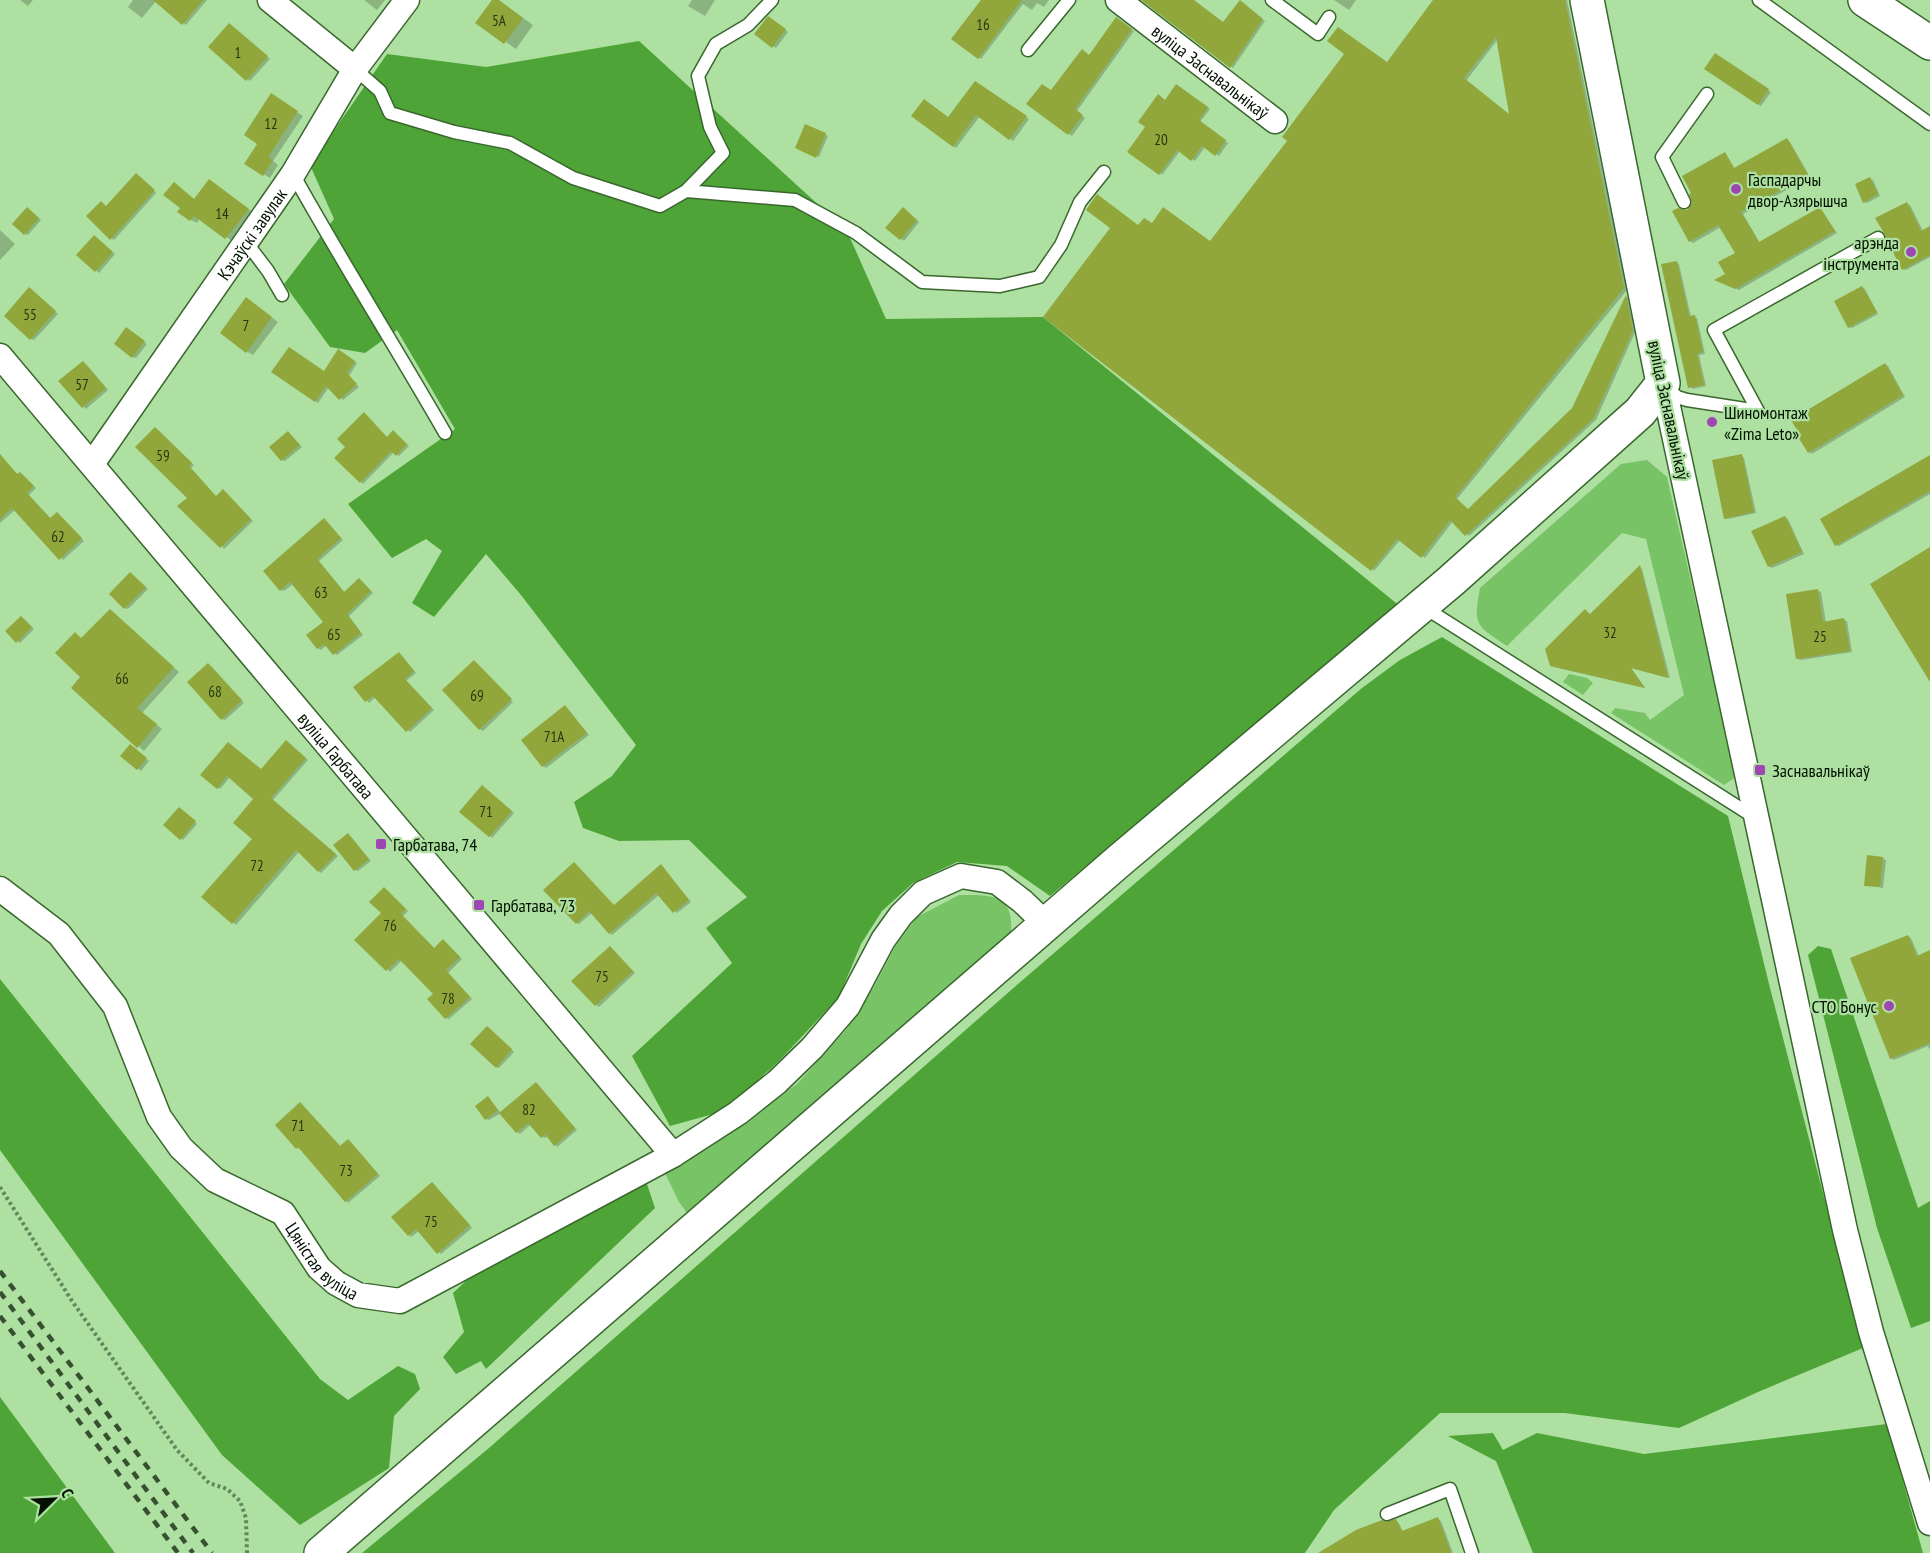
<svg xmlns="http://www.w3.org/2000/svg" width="1930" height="1553" viewBox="0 0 1930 1553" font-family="'PT Sans Narrow',sans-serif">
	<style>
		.green { fill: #78c366 }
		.forest { fill: #4ea437 }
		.shadow { fill: #0003; fill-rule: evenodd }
		.building { fill: #91a73c; fill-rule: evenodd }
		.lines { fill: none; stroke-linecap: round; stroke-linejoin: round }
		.lane-casing { stroke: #39672e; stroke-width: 15 }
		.street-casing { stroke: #39672e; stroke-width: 27 }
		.secondary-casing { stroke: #39672e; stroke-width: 36 }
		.path { stroke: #63875c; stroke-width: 4; stroke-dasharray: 3 3; stroke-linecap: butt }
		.lane { stroke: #fff; stroke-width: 12 }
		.street { stroke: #fff; stroke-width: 24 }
		.secondary { stroke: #fff; stroke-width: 33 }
		.rail { stroke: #365031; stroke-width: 4.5; stroke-dasharray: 8 8; stroke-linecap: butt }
		.poi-dot { fill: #9e46b3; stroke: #ade0a1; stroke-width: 2 }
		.labels { text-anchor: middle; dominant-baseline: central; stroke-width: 4.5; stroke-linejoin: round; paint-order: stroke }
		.number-label { font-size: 15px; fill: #26360f }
		.street-label { font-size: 18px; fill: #021100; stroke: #ade0a1 }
		.poi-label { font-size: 18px; fill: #021100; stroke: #ade0a1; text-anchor: start }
	</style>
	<rect width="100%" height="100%" fill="#ade0a1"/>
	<!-- green -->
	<path class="green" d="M1647 460 1667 477 1736 777 1724 785 1611 713 1615 708 1645 713 1650 720 1684 695 1646 539 1622 533 1507 646C1476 625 1473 626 1480 588L1621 464Z
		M1569 674 1587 678 1593 683 1583 695 1563 682Z
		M959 895C990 895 1014 893 1011 932L690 1217 679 1202 664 1171 732 1130 797 1084 846 1030 874 987 895 947 917 917Z"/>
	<!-- forest -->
	<path class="forest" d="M639 41 847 231 886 319 1043 317 1401 607 1050 896 1007 866 957 862 913 883 882 911 861 944 839 997 780 1060 724 1111 670 1126 632 1056 732 963 706 928 747 897 689 840 619 841 583 828 574 802 612 776 636 745 521 595 486 554 434 617 412 603 442 551 426 539 392 558 348 504 455 429 397 330 365 353 330 347 284 284 334 219 310 165 387 54 486 67Z
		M1442 637 1728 816 1769 984 1863 1348 1758 1392 1679 1428 1565 1413H1440L1334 1510 1305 1553H362L489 1448 1018 984 1362 688 1400 660Z
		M1818 946 1831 949 1918 1208 1930 1201V1321L1911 1328 1877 1228 1808 955Z
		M0 979 320 1379 348 1400 398 1366 415 1374 420 1389 394 1416 389 1468 300 1525 222 1455 0 1150Z
		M636 1179 647 1184 655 1208 486 1369 481 1361 456 1374 443 1357 464 1332 453 1293 485 1263Z
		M0 1397 115 1553H0Z
		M1887 1424 1923 1553H1533L1496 1461 1448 1436 1493 1433 1503 1450 1537 1433 1644 1454Z"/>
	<!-- shadow -->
	<path class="shadow" d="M20 0H33L28 6Z
		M133 0H207L186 25 156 1 142 18 128 7Z
		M364 0H385L377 10Z
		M494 0 505 5 533 25 516 49 477 22Z
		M692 0H715L705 16 688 6Z
		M982 0H1049L1044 7 1037 3 1032 10 1023 4 981 59 979 58Z
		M1144 0H1193L1223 24 1243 4 1265 21 1233 68Z
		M1334 0H1356L1349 10Z
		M1435 0H1567L1627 290 1457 499 1469 511 1573 409 1626 297 1628 298 1635 332 1596 420 1469 536 1453 521 1425 558 1400 540 1374 571 1138 227 1152 224 1211 242 1387 64ZM1498 39 1511 117 1466 81Z
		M771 20 788 32 776 48 773 46Z
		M1120 20 1134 31 1077 111 1085 118 1072 136 1029 104 1051 92 1090 56Z
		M232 27 270 59 250 81 210 47Z
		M1716 55 1771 92 1761 106 1706 69Z
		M976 82 1029 119 1013 141 980 116 956 148 953 146 949 118Z
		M1177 86 1210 109 1200 122 1228 143 1219 156 1205 147 1195 161 1180 151 1162 175 1160 173 1166 101Z
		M277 99 303 116 273 161 278 165 270 178 246 163 259 143Z
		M806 126 828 136 819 157 797 148Z
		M1787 140 1790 142 1810 177 1743 214 1760 243 1820 209 1837 233 1739 290 1717 280 1727 274 1737 254 1721 227 1693 243 1690 241 1688 211 1725 153 1735 169Z
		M140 177 156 193 114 240 111 238Z
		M1870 179 1873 180 1880 196 1867 203 1864 202Z
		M215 184 254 213 232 241 200 218 197 223 191 220 195 200Z
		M1907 204 1910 205 1923 231 1930 227V257L1906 270 1903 269Z
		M31 211 41 220 28 235 25 234Z
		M906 211 919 222 904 241 888 228Z
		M0 230 15 244 0 260Z
		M97 238 115 254 99 273 78 254Z
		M1676 262 1679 264 1691 317 1697 318 1705 354 1699 355 1706 386 1693 389 1690 387Z
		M1862 287 1865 289 1878 314 1852 328 1849 327Z
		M32 291 58 314 34 340 31 339Z
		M253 303 278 322 253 355 246 351Z
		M130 331 147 344 136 358 133 357Z
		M339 351 357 363 349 376 359 387 343 400 329 387 318 403 273 371 325 373Z
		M86 364 108 390 86 409 60 381Z
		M1885 364 1888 366 1905 397 1812 454 1809 452Z
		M158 430 194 465 191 468 216 497 226 493 253 521 224 549 189 498Z
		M288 433 302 447 285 461 282 460Z
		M396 434 409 446 399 456 394 452 363 484 361 482 388 438Z
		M0 455 18 475H23L36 488 29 495 51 519 60 516 84 541 63 560 15 510 0 523Z
		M1742 456 1744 458 1756 513 1728 519 1725 518Z
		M1930 457V494L1839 546 1836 545Z
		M1785 517 1788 519 1804 554 1772 568 1769 566Z
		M327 522 343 540 319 561 345 593 362 581 373 593 349 616 363 635 337 655 327 645 321 650 318 648 325 622 293 584 284 591 281 590Z
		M1640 567 1642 569 1670 678 1631 668 1645 688 1554 667 1591 615Z
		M131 574 148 589 128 609 125 608Z
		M1818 591 1821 592 1826 623 1844 620 1847 621 1852 652 1801 660 1798 659Z
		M110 611 179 672 142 713 162 729 144 751 73 688 83 677 75 634 82 639Z
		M24 619 34 629 20 643 17 641Z
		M402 656 416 673 406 681 434 710 410 732 376 697 369 703 355 687Z
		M475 662 513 702 483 731 480 729Z
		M211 666 244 703 225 720 222 719Z
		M566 707 589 735 546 768 543 766Z
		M289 744 308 760 273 800 338 856 321 873 299 852 236 925 203 897 254 839 255 799 230 777 220 789 202 775 262 770Z
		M133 747 149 761 141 771 122 756Z
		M486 789 514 813 492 838 490 836Z
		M182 810 197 824 183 840 181 838Z
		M348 835 371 861 358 871 355 870Z
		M1883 858 1886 860 1883 888 1865 885Z
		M661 866 691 902 677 913 659 895 612 935 592 913 579 924 577 923 546 890 614 906Z
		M387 890 408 911 403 916 435 949 446 943 462 959 448 973 472 999 449 1019 446 1018 436 994 402 960 390 972 356 940 383 913Z
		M1908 936 1911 938 1919 957 1930 952V1050L1928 1046 1894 1060 1891 1058Z
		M610 947 635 973 599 1007 596 1005Z
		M490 1029 514 1052 499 1068 496 1067Z
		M536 1084 577 1130 557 1147 548 1136 545 1138 542 1137 531 1124 520 1134 517 1132 501 1114Z
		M488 1098 501 1113 489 1120 486 1119Z
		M301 1104 341 1147 349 1141 351 1142 380 1176 348 1203 301 1149 297 1148Z
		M433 1184 472 1228 441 1254 419 1231 411 1237 409 1235Z
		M1438 1519 1441 1521 1453 1553H1325L1396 1521 1399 1523 1403 1532Z"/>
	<!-- building -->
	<path class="building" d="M153 0H203L182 25Z
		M492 0H499L523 18 504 44 475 23Z
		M981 0H1022L978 59 951 39Z
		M1141 0H1194L1223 22 1240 0 1263 19 1230 68Z
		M1433 0H1565L1624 288 1455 497 1468 509 1572 408 1626 295 1633 330 1593 419 1465 536 1450 520 1421 558 1397 539 1371 571 1043 317 1110 228 1086 210 1097 194 1138 225 1144 218 1152 223 1163 207 1210 241 1287 141 1282 137 1344 54 1327 41 1338 27 1387 62ZM1496 37 1509 114 1464 78Z
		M768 16 786 29 772 48 754 34Z
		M1116 17 1132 29 1075 109 1083 115 1068 135 1026 104 1042 84 1051 90 1082 49 1089 55Z
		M229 23 268 56 246 81 208 47Z
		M1715 53 1769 89 1758 105 1704 69Z
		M975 81 1027 116 1009 140 976 115 953 147 911 116 924 99 948 117Z
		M1176 84 1208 107 1199 120 1226 140 1215 156 1202 146 1191 161 1177 150 1159 175 1127 152 1145 127 1138 122 1158 94 1165 100Z
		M271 93 298 111 268 157 273 160 263 176 244 164 257 144 244 135Z
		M805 124 826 133 816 158 795 148Z
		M1787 138 1808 175 1741 212 1759 242 1820 207 1835 231 1735 289 1714 280 1725 274 1718 262 1735 253 1718 225 1689 242 1672 211 1678 208 1687 210 1692 203 1689 194 1691 193 1682 176 1725 152 1734 168Z
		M136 173 155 190 110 240 86 216 101 201 106 206Z
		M1870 177 1878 194 1863 203 1855 184Z
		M209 179 249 209 225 239 194 216 190 221 177 212 180 208 163 195 174 182 194 199Z
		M1907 202 1921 231 1930 226V255L1902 270 1886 239 1885 235 1875 218Z
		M27 207 39 218 24 235 12 224Z
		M903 207 917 220 900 240 885 228Z
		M94 235 113 252 95 272 76 255Z
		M1677 261 1689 316 1695 315 1703 352 1697 354 1704 385 1688 388 1661 264Z
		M1862 286 1877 312 1848 328 1834 301Z
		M29 287 56 311 30 340 4 316Z
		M246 297 272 317 246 353 220 333Z
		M126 327 145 341 132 358 114 344Z
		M289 347 324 371 338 349 355 361 347 373 357 384 339 400 326 386 315 402 271 372Z
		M83 361 106 388 82 408 58 381Z
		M1885 363 1903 395 1808 453 1795 432 1797 430 1791 420Z
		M364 412 387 437 393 430 407 444 396 456 391 451 360 483 334 458 345 447 337 439Z
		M155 427 192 463 189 466 216 496 223 489 251 519 220 548 177 506 187 498 135 447Z
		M288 431 300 445 281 461 269 447Z
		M0 454 17 474 20 472 34 486 27 493 50 518 57 512 82 538 59 560 12 508 0 519Z
		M1742 454 1754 512 1724 519 1712 460Z
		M1930 455V491L1835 546 1820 519Z
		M1785 516 1802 552 1768 567 1751 531Z
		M324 518 341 538 317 559 344 592 359 578 371 591 347 614 361 633 333 655 324 644 317 649 306 635 323 622 290 582 280 591 263 571Z
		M1930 547V682L1870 584Z
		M1640 565 1668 678 1631 668 1645 688 1550 666 1545 649 1585 609 1590 614Z
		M130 572 146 587 124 609 109 594Z
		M1818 589 1823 622 1844 618 1850 651 1796 659 1786 594Z
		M110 609 174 667 137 708 157 724 137 748 71 688 80 677 55 653 75 632 81 638Z
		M21 616 32 627 16 643 5 631Z
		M399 652 414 671 405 679 432 708 406 732 373 696 365 702 353 687Z
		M474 660 512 699 479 730 442 690Z
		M208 663 242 700 221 720 187 682Z
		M565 705 587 733 542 767 521 740Z
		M286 740 306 758 271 798 336 854 318 872 296 850 232 924 201 897 252 839 233 823 253 799 227 776 217 789 200 775 228 742 261 769Z
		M130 744 147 758 137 770 120 756Z
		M482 785 512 811 489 837 459 812Z
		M179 807 196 821 180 840 163 825Z
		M348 833 369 859 354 871 333 845Z
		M1867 855 1883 857 1880 887 1864 886Z
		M574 862 614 905 661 864 689 900 673 913 656 893 609 934 589 911 576 924 543 890Z
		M384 887 406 909 401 914 434 948 443 939 460 957 446 970 470 997 445 1019 427 999 433 994 399 959 386 971 354 940 381 913 369 902Z
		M1908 935 1917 956 1930 950V1043L1890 1059 1850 958Z
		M610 946 633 971 595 1006 571 981Z
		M487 1026 512 1049 496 1068 470 1044Z
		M536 1082 575 1128 554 1146 545 1134 541 1138 528 1123 516 1133 499 1113Z
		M488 1096 498 1110 485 1120 475 1106Z
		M300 1102 340 1146 348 1139 378 1174 345 1202 298 1147 296 1149 275 1125Z
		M432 1182 470 1225 437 1254 416 1229 408 1236 391 1217Z
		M1438 1517 1451 1553H1318L1356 1530 1382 1520 1386 1522 1396 1519 1402 1531Z"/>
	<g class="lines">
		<defs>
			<path id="lane" d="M1272 0 1318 34 1329 17
				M1759 0 1930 124
				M1028 50 1069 0
				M355 69 380 91 390 113 454 132 510 143 573 178 660 206 686 191 795 200 856 233 922 282 1000 286 1039 277 1061 245 1080 202 1104 172
				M293 174C342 262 395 346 445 433
				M686 191 723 153 710 127 698 76 716 44 748 25 772 0
				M1684 202 1662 157 1707 94
				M246 242 268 271 282 295
				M1668 388 1677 397 1687 400 1758 411
				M1758 411 1714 330 1878 238
				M1422 606 1754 817
				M1387 1514 1450 1489 1472 1553"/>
			<g id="street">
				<path d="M270 0 355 69"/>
				<path id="s1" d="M1118 0 1275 121"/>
				<path id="s2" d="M0 356 673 1155"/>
				<path d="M1663 383 1845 1230 1871 1332 1930 1523"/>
				<path id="s3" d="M92 464 293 174 355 69 407 0"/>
				<path id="s4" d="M0 889 59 934 115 1006 159 1117 181 1148 215 1180 283 1213 319 1268 336 1283 358 1295 400 1301 673 1155 738 1113 777 1082 812 1048 848 1006 883 940 901 915 923 893 961 876 997 882 1022 901 1046 924"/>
			</g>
			<path id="secondary" d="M1865 0 1930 43
				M321 1553 1120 860 1451 581 1640 412 1663 383 1587 0"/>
		</defs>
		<!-- lane casing -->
		<use href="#lane" class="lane-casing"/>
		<!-- street casing -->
		<use href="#street" class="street-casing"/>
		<!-- secondary casing -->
		<use href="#secondary" class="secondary-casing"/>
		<!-- path -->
		<path class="path" d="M0 1187 72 1301 177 1450 209 1483 227 1489 240 1501 246 1518 247 1553"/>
		<!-- lane -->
		<use href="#lane" class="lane"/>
		<!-- street -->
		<use href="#street" class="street"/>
		<!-- secondary -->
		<use href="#secondary" class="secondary"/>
		<!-- rail -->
		<path class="rail" d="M0 1271 212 1553
			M0 1292 193 1553
			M0 1316 178 1553"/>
	</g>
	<!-- markers -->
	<g class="poi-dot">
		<circle cx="1736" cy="189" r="6"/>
		<circle cx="1911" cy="252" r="6"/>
		<circle cx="1712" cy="422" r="6"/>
		<rect x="1754" y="764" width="12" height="12" rx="3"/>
		<rect x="375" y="838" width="12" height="12" rx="3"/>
		<rect x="473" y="899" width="12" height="12" rx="3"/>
		<circle cx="1889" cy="1006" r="6"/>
	</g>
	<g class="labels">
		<!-- number labels -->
		<g class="number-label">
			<text x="499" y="20">5А</text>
			<text x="983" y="24">16</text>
			<text x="238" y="52">1</text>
			<text x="271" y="123">12</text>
			<text x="1161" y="139">20</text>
			<text x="222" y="213">14</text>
			<text x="30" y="314">55</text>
			<text x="246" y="325">7</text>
			<text x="82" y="384">57</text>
			<text x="163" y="455">59</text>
			<text x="58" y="536">62</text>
			<text x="321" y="592">63</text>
			<text x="1610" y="632">32</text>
			<text x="334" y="634">65</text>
			<text x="1820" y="636">25</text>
			<text x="122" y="678">66</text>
			<text x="215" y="691">68</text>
			<text x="477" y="695">69</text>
			<text x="554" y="736">71А</text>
			<text x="486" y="811">71</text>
			<text x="257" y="865">72</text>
			<text x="390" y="925">76</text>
			<text x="602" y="976">75</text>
			<text x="448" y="998">78</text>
			<text x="529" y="1109">82</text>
			<text x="298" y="1125">71</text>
			<text x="346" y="1170">73</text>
			<text x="431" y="1221">75</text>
		</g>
		<!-- street labels -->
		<g class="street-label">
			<text stroke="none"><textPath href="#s1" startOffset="117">вуліца Заснавальнікаў</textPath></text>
			<text stroke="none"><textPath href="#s3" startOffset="280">Кэчаўскі завулак</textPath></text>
			<text transform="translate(1669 410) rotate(78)">вуліца Заснавальнікаў</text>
			<text stroke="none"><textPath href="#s2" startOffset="522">вуліца Гарбатава</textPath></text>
			<text stroke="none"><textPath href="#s4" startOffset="508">Цяністая вуліца</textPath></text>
		</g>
		<!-- poi labels -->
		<g class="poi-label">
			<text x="1748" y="179">Гаспадарчы<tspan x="1748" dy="21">двор-Азярышча</tspan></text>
			<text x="1899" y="242" text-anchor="end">арэнда<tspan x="1899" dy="21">інструмента</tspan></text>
			<text x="1724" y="412">Шиномонтаж<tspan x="1724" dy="21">«Zima Leto»</tspan></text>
			<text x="1772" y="770">Заснавальнікаў</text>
			<text x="393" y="844">Гарбатава, 74</text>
			<text x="491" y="905">Гарбатава, 73</text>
			<text x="1877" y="1006" text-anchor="end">СТО Бонус</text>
		</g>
	</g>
	<!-- north arrow -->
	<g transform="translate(54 1499) rotate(66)" stroke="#ade0a1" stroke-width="4.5" paint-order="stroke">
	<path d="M0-4.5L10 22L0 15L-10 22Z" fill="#021100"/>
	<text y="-9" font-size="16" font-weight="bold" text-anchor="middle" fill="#021100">С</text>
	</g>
</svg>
